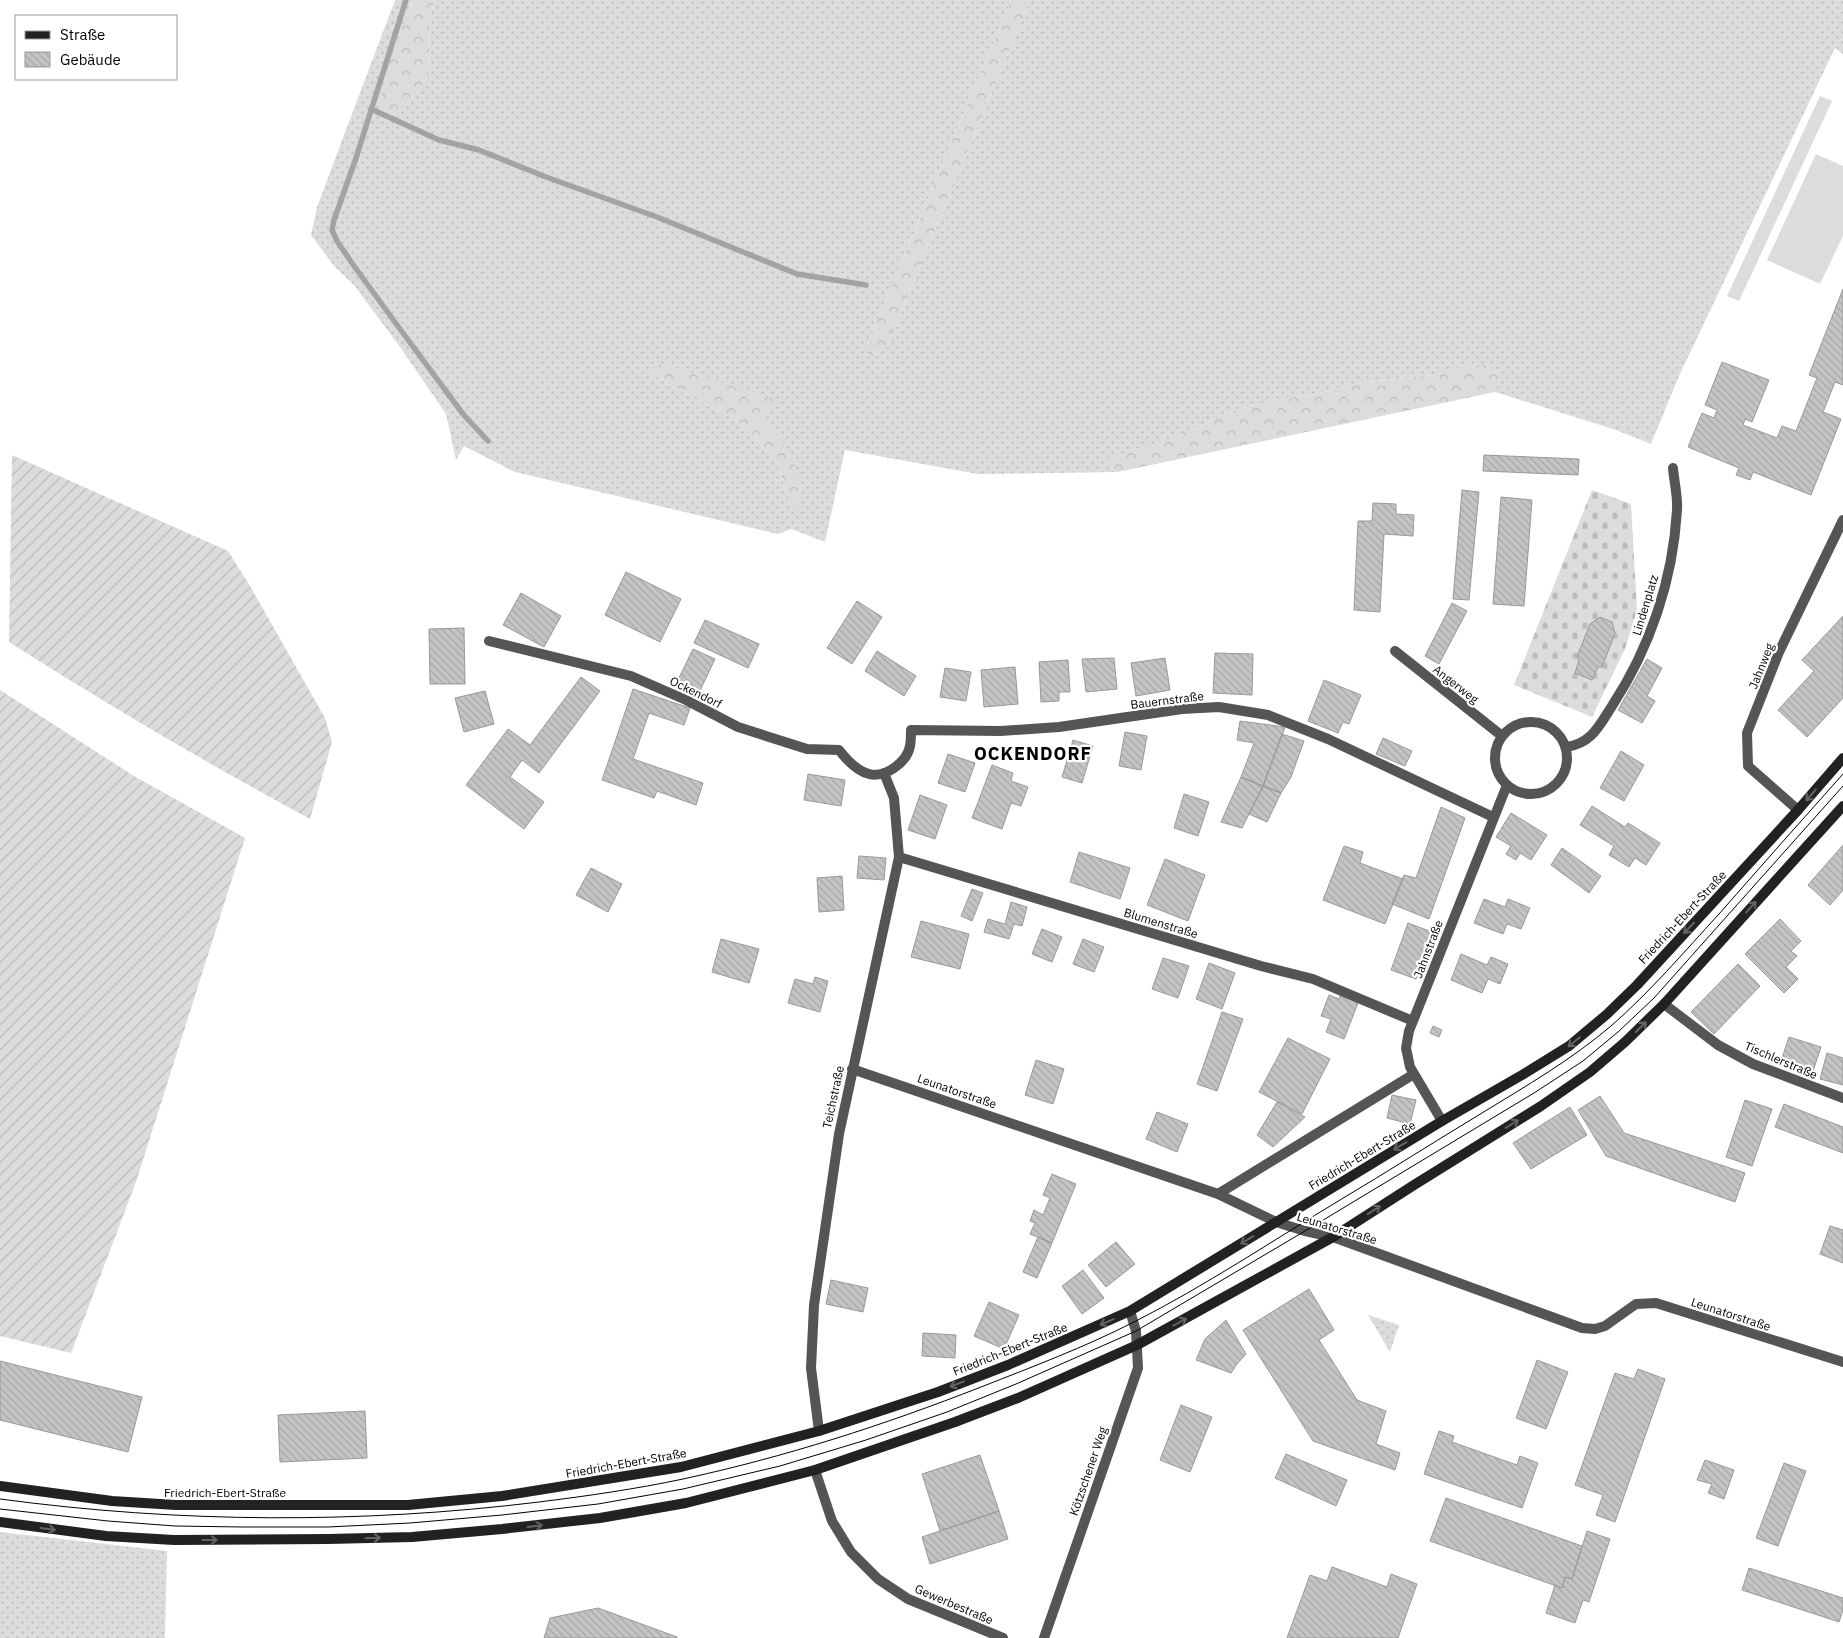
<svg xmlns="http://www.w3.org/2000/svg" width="1843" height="1638" viewBox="0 0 1843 1638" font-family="'IBM Plex Sans',sans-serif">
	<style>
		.grass { fill: url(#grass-dots); fill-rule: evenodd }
		.forest { fill: url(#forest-crowns) }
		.cemetery { fill: url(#cemetery-stones) }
		.garden { fill: url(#garden-furrows) }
		.pitch { fill: #dcdcdc }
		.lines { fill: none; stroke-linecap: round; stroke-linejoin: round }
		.stream { stroke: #a3a3a3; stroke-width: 5.5 }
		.building { fill: url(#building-back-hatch); stroke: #999 }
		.minor { stroke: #555; stroke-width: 10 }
		.tertiary { stroke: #555; stroke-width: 10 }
		.secondary { stroke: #222; stroke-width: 10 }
		.tram { stroke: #000; stroke-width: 1 }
		.oneway { stroke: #646464 }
		.labels { text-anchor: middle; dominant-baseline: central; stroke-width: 4.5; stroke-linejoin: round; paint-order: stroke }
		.street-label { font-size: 12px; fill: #000; stroke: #fff }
		.district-label { font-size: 18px; font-weight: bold; letter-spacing: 1px; fill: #000; stroke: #fff }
	</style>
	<defs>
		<pattern id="grass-dots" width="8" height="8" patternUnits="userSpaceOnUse" patternTransform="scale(1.25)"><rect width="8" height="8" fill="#dcdcdc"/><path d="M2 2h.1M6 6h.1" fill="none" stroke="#bbb" stroke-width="1.8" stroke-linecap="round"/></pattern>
		<pattern id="forest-crowns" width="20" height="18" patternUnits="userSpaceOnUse" patternTransform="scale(1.25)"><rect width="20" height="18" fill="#dcdcdc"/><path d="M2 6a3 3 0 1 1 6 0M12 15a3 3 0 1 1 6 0" fill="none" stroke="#bbb"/></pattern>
		<pattern id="cemetery-stones" width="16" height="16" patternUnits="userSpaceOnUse" patternTransform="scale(1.25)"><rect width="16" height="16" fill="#dcdcdc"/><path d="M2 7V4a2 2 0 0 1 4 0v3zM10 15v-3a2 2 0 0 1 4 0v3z" fill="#bbb"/></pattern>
		<pattern id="garden-furrows" width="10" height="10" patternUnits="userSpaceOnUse" patternTransform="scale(1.25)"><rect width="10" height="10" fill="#dcdcdc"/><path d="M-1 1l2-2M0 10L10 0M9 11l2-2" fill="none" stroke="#bbb"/></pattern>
		<pattern id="building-back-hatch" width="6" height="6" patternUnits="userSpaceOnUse" patternTransform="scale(1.25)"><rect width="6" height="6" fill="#c4c4c4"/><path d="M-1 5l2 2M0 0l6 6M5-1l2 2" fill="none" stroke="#a7a7a7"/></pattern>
	</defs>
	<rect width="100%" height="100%" fill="#fff"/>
	<!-- grass -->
	<path class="grass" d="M395 0H413L410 6 399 113 416 94 428 77 430 56 429 25 434 0H1011L867 345 887 347 1030 0H1843V54L1835 48 1679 376 1651 444 1616 430 1495 392 1499 379 1494 364 1467 365 1433 375 1358 383 1312 395 1278 399 1229 412 1193 430 1109 466 1118 472 978 474 845 450 825 542 791 529 778 534 515 472 464 446 456 460 446 414 400 347 354 285 335 267 311 235 317 207ZM651 372 705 378 773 399 767 415 759 417 800 509 790 504 778 465 747 428 732 418 668 384Z
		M1368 1315 1399 1325 1390 1352Z
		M0 1532 167 1551 165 1638H0Z"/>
	<!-- forest -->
	<path class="forest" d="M413 0H434L429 25 430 56 428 77 416 94 399 114 383 117 378 107 391 58Z
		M1011 0H1030L887 347 876 357 868 356 867 345Z
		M663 364 774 399V408L767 415 759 418 780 437 794 464 802 493 800 509 794 510 790 504 778 465 747 428 732 418 668 384 651 372 653 366Z
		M1494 364 1499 379 1495 392 1118 472 1109 466 1114 458 1193 430 1229 412 1278 399 1312 395 1358 383 1433 375 1467 365Z"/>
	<!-- cemetery -->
	<path class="cemetery" d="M1592 490 1631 504 1637 610 1625 649 1592 717 1514 685Z"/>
	<!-- garden -->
	<path class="garden" d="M12 455 228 551 250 586 325 718 332 742 310 819C207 763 107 705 9 642Z
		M0 690 134 776 245 838 136 1182 71 1353 0 1336Z"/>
	<!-- pitch -->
	<path class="pitch" d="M1820 96 1832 101 1739 301 1727 296Z
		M1816 154 1843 166V236L1820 284 1767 260Z"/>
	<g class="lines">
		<!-- stream -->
		<path class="stream" d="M406 0 355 161 334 220 332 230 337 241 354 266 400 329 463 414 488 441
			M371 109 439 140 479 150 546 177 657 217 797 274 866 285"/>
	</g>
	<!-- building -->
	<path class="building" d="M1843 289V385L1835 382 1823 412 1841 419 1811 495 1753 472 1750 480 1736 475 1739 468 1688 447 1702 413 1714 418 1717 410 1705 405 1722 362 1769 380 1752 422 1745 419 1743 425 1777 438 1782 426 1796 431 1817 378 1809 375Z
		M1484 455 1579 459 1578 475 1483 471Z
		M1462 490 1479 492 1469 600 1453 599Z
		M1501 497 1532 500 1524 606 1493 604Z
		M1373 503 1396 504V514L1414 515 1413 536 1384 534 1380 612 1354 610 1358 521H1372Z
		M626 572 681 599 660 642 605 615Z
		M521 593 561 616 544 647 503 625Z
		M857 601 882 617 852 664 827 648Z
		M1452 603 1467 611 1439 664 1425 656Z
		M1843 616V698L1807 737 1778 710 1814 671 1802 660Z
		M1600 617 1612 622 1615 633 1602 667H1598L1592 680 1575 673 1579 660 1577 657 1590 624Z
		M705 620 759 644 748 668 694 643Z
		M464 628 465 684H430L429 629Z
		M693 649 715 659 697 697 675 686Z
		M877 651 916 676 904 696 865 671Z
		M1215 653 1253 654 1252 695 1213 693Z
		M1114 658 1117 689 1086 692 1082 659Z
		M1165 658 1170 690 1136 696 1131 663Z
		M1647 659 1662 668 1647 696 1655 701 1642 723 1618 710Z
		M1068 660 1070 692H1059V701L1041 702 1039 662Z
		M1015 667 1018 704 984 707 981 670Z
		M945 668 971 672 966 701 940 697Z
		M581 677 600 691 539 773 522 760 510 777 544 802 524 829 466 785 508 729 530 745Z
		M1324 680 1361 695 1349 724 1343 722 1338 733 1308 721Z
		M633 689 690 708 684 725 649 713 633 759 703 783 696 805 657 791 654 798 602 780Z
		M485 691 494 724 464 732 455 698Z
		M1240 721 1285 727 1263 786 1241 777 1254 743 1237 740Z
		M1125 732 1147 736 1141 770 1119 766Z
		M1282 734 1304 741 1291 777 1281 793 1263 786Z
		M1383 738 1412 751 1405 766 1376 754Z
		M1073 740 1093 746 1082 783 1062 777Z
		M1621 751 1644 765 1624 801 1600 788Z
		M948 754 975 763 965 792 938 783Z
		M992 765 1013 773 1011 781 1028 787 1021 806 1011 803 1002 829 972 818Z
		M808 774 845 780 841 806 804 800Z
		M1241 777 1263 786 1242 828 1221 822Z
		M1263 786 1281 793 1267 822 1249 814Z
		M1184 794 1209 802 1198 836 1174 828Z
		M920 795 947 805 935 839 908 830Z
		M1592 806 1625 827 1628 823 1660 843 1646 865 1635 858 1629 867 1609 855 1614 846 1580 825Z
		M1441 807 1465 818 1429 919 1392 904 1404 875 1416 878Z
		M1511 813 1547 835 1531 860 1520 853 1516 860 1506 854 1511 846 1496 837Z
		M1843 845V890L1830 905 1808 885Z
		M1344 846 1363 852 1360 863 1403 879 1385 924 1323 900Z
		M1562 848 1601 876 1589 893 1551 865Z
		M1079 852 1130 868 1120 899 1070 882Z
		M859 856 886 858 884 880 857 878Z
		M1165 859 1205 875 1188 921 1147 905Z
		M591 868 622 884 608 912 576 895Z
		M842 876 844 910 819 912 817 878Z
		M972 889 983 893 972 921 961 916Z
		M1484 899 1505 907 1508 899 1530 908 1521 929 1507 924 1503 934 1474 923Z
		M1011 902 1027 907 1022 926 1014 924 1009 939 984 932 988 919 1005 924Z
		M1780 919 1801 941 1791 951 1797 956 1786 967 1798 979 1784 993 1745 954Z
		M921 921 969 934 960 969 911 957Z
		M1408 923 1432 932 1416 979 1391 970Z
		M1042 929 1062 937 1052 962 1032 954Z
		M721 939 759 949 749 983 712 972Z
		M1083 939 1104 947 1094 972 1073 964Z
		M1461 954 1487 965 1491 957 1508 964 1500 984 1488 979 1482 993 1451 980Z
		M1163 958 1189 966 1178 998 1152 989Z
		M1209 963 1235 973 1222 1009 1196 999Z
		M1738 964 1760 986 1714 1034 1691 1012Z
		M815 977 828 981 820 1012 788 1003 795 979 813 984Z
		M1342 991 1360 998 1344 1039 1326 1032 1331 1019 1321 1016 1329 995 1339 999Z
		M1222 1012 1243 1019 1217 1091 1197 1084Z
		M1433 1026 1442 1030 1439 1037 1430 1033Z
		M1789 1037 1821 1047 1812 1074 1780 1064Z
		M1288 1038 1330 1059 1302 1114 1259 1092Z
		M1827 1053 1843 1058V1085L1820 1079Z
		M1036 1060 1064 1069 1053 1104 1025 1095Z
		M1392 1095 1416 1100 1410 1124 1387 1118Z
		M1600 1096 1624 1133 1745 1173 1735 1202 1606 1156 1578 1110Z
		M1745 1100 1772 1109 1752 1166 1726 1157Z
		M1277 1102 1305 1117 1273 1147 1257 1135Z
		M1784 1104 1843 1127V1153L1775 1127Z
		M1570 1107 1587 1135 1531 1169 1513 1143Z
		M1157 1112 1188 1124 1177 1152 1146 1139Z
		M1052 1174 1076 1184 1052 1243 1030 1234 1035 1223 1030 1221 1034 1210 1043 1215 1050 1198 1043 1195Z
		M1830 1226 1843 1230V1263L1820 1254Z
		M1038 1237 1052 1243 1037 1278 1023 1272Z
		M1116 1242 1135 1264 1106 1287 1088 1265Z
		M1083 1270 1104 1298 1082 1314 1062 1286Z
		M831 1280 868 1288 863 1312 826 1304Z
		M1309 1289 1334 1330 1319 1340 1357 1400 1386 1411 1376 1444 1400 1453 1395 1470 1313 1441 1243 1330Z
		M989 1302 1019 1315 1004 1349 974 1336Z
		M1226 1320 1246 1354 1237 1364 1231 1373 1196 1360 1205 1339Z
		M923 1333 956 1335 955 1358 922 1356Z
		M1537 1360 1568 1372 1546 1429 1516 1418Z
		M0 1361 142 1397 128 1452 0 1420Z
		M1638 1369 1665 1379 1615 1522 1596 1515 1603 1495 1575 1485 1615 1373 1634 1379Z
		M1181 1405 1212 1417 1190 1472 1160 1460Z
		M365 1411 367 1458 280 1462 278 1415Z
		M1439 1431 1454 1436 1452 1442 1517 1465 1520 1456 1538 1463 1522 1508 1424 1474Z
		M1286 1454 1347 1480 1336 1506 1275 1478Z
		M980 1455 999 1511 940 1531 922 1474Z
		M1705 1460 1734 1470 1724 1499 1708 1493 1712 1484 1697 1480Z
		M1784 1463 1806 1471 1778 1546 1756 1538Z
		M1446 1498 1582 1546 1572 1579 1565 1577 1562 1588 1430 1541Z
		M999 1511 1008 1539 930 1564 922 1537Z
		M1587 1531 1610 1539 1589 1602 1583 1600 1575 1623 1546 1613 1555 1585 1562 1588 1565 1577 1572 1579Z
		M1332 1567 1387 1587 1391 1574 1417 1584 1398 1638H1287L1310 1575 1327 1581Z
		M1749 1568 1843 1598V1610L1839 1622 1742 1590Z
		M598 1608 677 1637V1638H544L550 1618Z"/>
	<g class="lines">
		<!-- minor -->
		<path class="minor" d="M489 641 631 676 686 700 738 727 807 749 839 750C846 759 857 771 869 774 886 778 907 762 910 746 911 741 911 735 911 730L1001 731 1059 727 1182 709 1219 707 1268 715 1328 739 1493 817
			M1395 651 1502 736
			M1495 758a36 36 0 1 1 72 0a36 36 0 1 1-72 0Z
			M1566 747C1592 743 1599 726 1612 706 1650 648 1673 580 1677 510 1678 496 1674 482 1673 468
			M1798 810 1748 766 1747 733 1779 652 1843 520
			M899 857 1261 966 1313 979 1413 1021
			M1664 1004 1718 1045 1753 1064 1843 1098
			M852 1069 1218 1194 1276 1222 1305 1231 1333 1237 1582 1328 1595 1329 1605 1326 1636 1304 1656 1303 1843 1362
			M1442 1121 1410 1067 1406 1048 1409 1031 1507 785
			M1218 1194 1414 1074
			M819 1431 811 1368 814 1305 839 1134 899 857 894 798 884 773
			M815 1470 832 1521 851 1552 878 1579 908 1599 1003 1638"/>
		<!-- tertiary -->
		<path class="tertiary" d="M1044 1638 1138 1368 1136 1331 1130 1311"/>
		<!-- secondary -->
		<path class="secondary" d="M0 1486 112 1501 176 1505H408L502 1496 681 1467 819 1431 938 1392 1008 1365 1130 1311 1442 1121 1522 1075 1569 1046 1606 1015 1637 985 1798 810 1843 758
			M0 1522 106 1536 174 1540 328 1539 412 1537 502 1529 600 1518 686 1503 815 1470 955 1422 1018 1398 1137 1345 1333 1237 1414 1185 1541 1106 1590 1072 1625 1042 1664 1004 1843 806"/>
		<!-- tram -->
		<path class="tram" d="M0 1499C179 1523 360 1524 539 1502 587 1496 636 1489 683 1479 785 1457 884 1425 981 1387 1032 1367 1085 1347 1134 1322 1205 1286 1272 1241 1340 1200 1387 1172 1434 1142 1482 1113 1526 1086 1571 1060 1611 1026 1650 992 1684 952 1719 914 1760 867 1802 820 1843 774
			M0 1509 108 1521 175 1526 242 1527H328L410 1523 502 1515 598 1504 683 1489 780 1466 866 1440 947 1412 1016 1384 1136 1331 1305 1231 1534 1093 1583 1061 1618 1032 1654 998 1843 786"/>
	</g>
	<!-- one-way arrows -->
	<defs><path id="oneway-shaft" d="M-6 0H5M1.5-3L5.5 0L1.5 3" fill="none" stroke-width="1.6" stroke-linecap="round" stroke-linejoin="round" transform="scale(1.25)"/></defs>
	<g class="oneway">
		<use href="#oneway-shaft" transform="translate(1811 795) rotate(131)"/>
		<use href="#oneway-shaft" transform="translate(1751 907) rotate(-48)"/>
		<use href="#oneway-shaft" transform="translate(1689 928) rotate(133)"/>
		<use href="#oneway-shaft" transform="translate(1641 1027) rotate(-45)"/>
		<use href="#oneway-shaft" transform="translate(1574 1042) rotate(141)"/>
		<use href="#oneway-shaft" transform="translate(1512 1124) rotate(-32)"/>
		<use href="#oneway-shaft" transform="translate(1400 1146) rotate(149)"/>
		<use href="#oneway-shaft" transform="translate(1374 1210) rotate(-33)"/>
		<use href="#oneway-shaft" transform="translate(1247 1240) rotate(149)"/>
		<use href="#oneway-shaft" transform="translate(1107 1322) rotate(156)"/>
		<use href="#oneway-shaft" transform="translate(1180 1322) rotate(-29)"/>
		<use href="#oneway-shaft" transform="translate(957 1384) rotate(159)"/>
		<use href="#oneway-shaft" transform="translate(535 1526) rotate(-7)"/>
		<use href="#oneway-shaft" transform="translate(48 1529) rotate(7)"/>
		<use href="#oneway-shaft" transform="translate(373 1538) rotate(-2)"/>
		<use href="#oneway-shaft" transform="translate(210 1540)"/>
	</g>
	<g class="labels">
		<!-- street labels -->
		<g class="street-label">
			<text transform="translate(1645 605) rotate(-73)">Lindenplatz</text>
			<text transform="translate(1761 666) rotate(-68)">Jahnweg</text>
			<text transform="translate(1456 684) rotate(38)">Angerweg</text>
			<text transform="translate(696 692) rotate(26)">Ockendorf</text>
			<text transform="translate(1167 700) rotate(-7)">Bauernstraße</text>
			<text transform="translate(1682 917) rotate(-47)">Friedrich-Ebert-Straße</text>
			<text transform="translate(1161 923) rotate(17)">Blumenstraße</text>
			<text transform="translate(1428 949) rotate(-69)">Jahnstraße</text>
			<text transform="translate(1781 1060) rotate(23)">Tischlerstraße</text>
			<text transform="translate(957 1091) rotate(19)">Leunatorstraße</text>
			<text transform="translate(833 1097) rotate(-78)">Teichstraße</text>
			<text transform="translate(1362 1155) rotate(-31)">Friedrich-Ebert-Straße</text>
			<text transform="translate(1337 1228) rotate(17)">Leunatorstraße</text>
			<text transform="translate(1731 1314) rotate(18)">Leunatorstraße</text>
			<text transform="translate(1010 1349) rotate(-22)">Friedrich-Ebert-Straße</text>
			<text transform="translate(626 1463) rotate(-10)">Friedrich-Ebert-Straße</text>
			<text transform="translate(1088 1471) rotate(-71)">Kötzschener Weg</text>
			<text x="225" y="1492">Friedrich-Ebert-Straße</text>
			<text transform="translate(954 1604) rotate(23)">Gewerbestraße</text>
		</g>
		<!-- district labels -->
		<g class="district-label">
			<text x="1033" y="753">OCKENDORF</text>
		</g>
	</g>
	<!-- legend -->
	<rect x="15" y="15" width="162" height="65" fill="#ffffff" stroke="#999999"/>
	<rect x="25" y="31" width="25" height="8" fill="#222222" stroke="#999999"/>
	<text x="60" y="40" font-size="15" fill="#000000">Straße</text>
	<rect x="25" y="52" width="25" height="15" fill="url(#building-back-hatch)" stroke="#999999"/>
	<text x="60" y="65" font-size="15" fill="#000000">Gebäude</text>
</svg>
